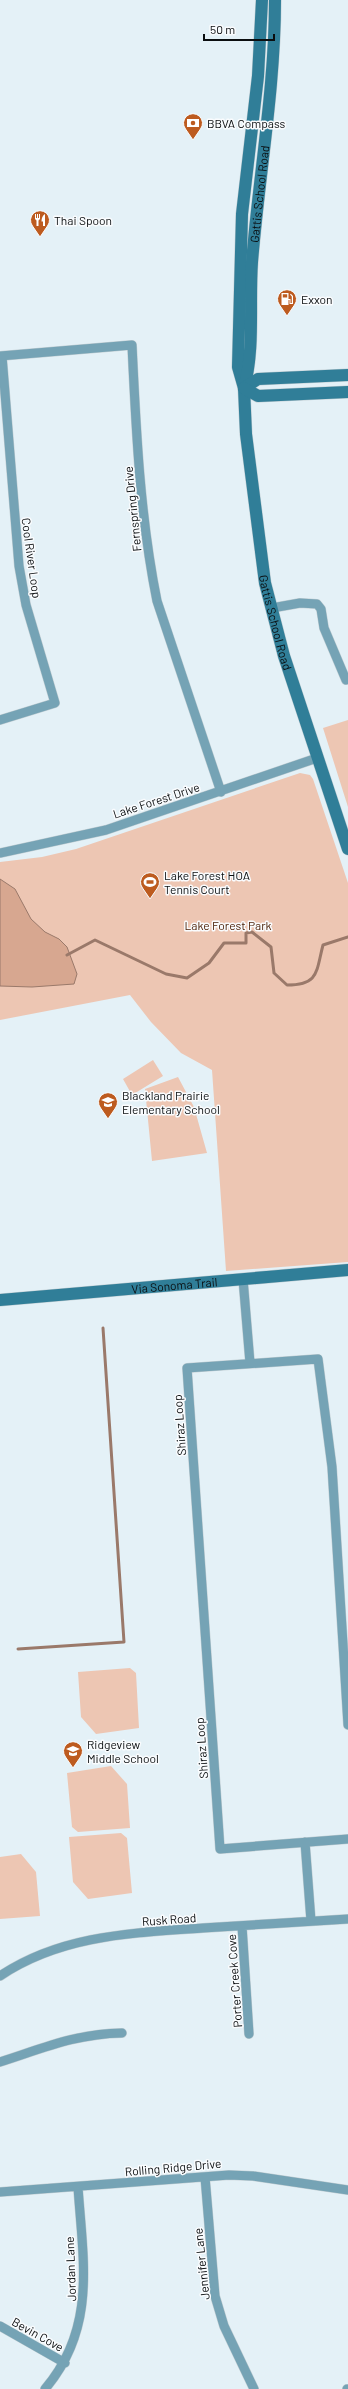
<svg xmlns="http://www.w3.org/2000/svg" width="348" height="2389" viewBox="0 0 348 2389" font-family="Barlow,sans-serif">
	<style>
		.green { fill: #edc6b3 }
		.water { fill: #d7a790; stroke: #9a796a }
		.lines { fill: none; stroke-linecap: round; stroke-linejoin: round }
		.stream { stroke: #9a796a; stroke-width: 3 }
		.street-casing { stroke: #c1cdd2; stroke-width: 10 }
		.secondary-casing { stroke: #c1cdd2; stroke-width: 13 }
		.street { stroke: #75a3b5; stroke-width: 9 }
		.secondary { stroke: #307e98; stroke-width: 12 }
		.labels { text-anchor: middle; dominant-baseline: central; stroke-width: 3; stroke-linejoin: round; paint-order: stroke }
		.poi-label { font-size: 12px; fill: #0a0e10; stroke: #fafcfe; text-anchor: start }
		.street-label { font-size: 12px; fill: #0a0e10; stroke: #fafcfe }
		.park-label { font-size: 12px; fill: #481c02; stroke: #fafcfe }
	</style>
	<rect width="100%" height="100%" fill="#e4f1f7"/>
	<!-- green -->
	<path class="green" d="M348 720V807L323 728Z
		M300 773 310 775 313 779 348 883V1262L226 1271 212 1070 181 1053 151 1022 130 995 0 1020V862L42 857 76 849Z
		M153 1060 163 1076 132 1095 123 1079Z
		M178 1077 194 1107 207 1153 152 1161 145 1089Z
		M130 1668 136 1673 139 1728 96 1734 81 1717 78 1672Z
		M111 1766 127 1784 130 1828 78 1832 72 1827 67 1773Z
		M121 1833 127 1838 132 1893 88 1899 73 1882 69 1837Z
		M21 1854 36 1872 40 1916 0 1919V1857Z"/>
	<!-- water -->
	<path class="water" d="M0 879 15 889 31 919 45 932 59 939 67 947 77 974 74 984 32 987 0 986Z"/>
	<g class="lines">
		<!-- stream -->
		<path class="stream" d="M67 955 95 940 166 974 187 978 209 963 224 943H246V933L252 932 271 947 274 973 287 985C319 985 316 972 323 945L348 937
			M18 1649 124 1642 103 1328"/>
		<defs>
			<path id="street" d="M0 356 132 345C136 430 140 517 157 601L221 792
				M272 608 300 603 317 604 321 609 324 628 346 680
				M0 720 55 703 26 605 19 566 2 356
				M0 853 106 830 317 758
				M243 1279 250 1363
				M348 1725 332 1467 318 1359 187 1368 220 1849 348 1839
				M305 1842 311 1921
				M242 1926 249 2034
				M0 1976C61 1935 132 1933 203 1928 251 1925 300 1922 348 1919
				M0 2062C44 2048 75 2034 122 2033
				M205 2177 215 2296 224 2326 254 2389
				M0 2192 229 2175 253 2176 348 2190
				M0 2326 65 2363
				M45 2389C97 2328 83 2261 78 2187
				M347 2389H348"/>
			<g id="secondary">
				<path id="s1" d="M262 0 258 76 242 214 238 367 244 388 246 434 265 583 284 656 348 849"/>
				<path id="s2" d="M244 388C255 348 249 304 252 262 259 175 275 88 275 0"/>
				<path d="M244 388 258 379 348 375"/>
				<path d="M244 388 258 396 348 392"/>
				<path id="s3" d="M0 1300 348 1270"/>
			</g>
		</defs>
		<!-- street casing -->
		<use href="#street" class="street-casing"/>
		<!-- secondary casing -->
		<use href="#secondary" class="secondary-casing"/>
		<!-- street -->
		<use href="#street" class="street"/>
		<!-- secondary -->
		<use href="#secondary" class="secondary"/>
	</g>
	<!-- icons -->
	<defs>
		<symbol id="bank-pin" viewBox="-11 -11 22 30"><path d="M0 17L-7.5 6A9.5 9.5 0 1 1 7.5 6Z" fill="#bd5b1f" stroke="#fafcfe"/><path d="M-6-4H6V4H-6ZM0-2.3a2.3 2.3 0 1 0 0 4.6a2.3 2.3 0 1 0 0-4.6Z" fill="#fff"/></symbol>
		<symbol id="restaurant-pin" viewBox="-11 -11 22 30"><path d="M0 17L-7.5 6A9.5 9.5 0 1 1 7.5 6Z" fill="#bd5b1f" stroke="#fafcfe"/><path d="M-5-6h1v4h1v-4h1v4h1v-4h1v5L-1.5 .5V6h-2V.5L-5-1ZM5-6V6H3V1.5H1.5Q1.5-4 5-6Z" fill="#fff"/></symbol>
		<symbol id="fuel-pin" viewBox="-11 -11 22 30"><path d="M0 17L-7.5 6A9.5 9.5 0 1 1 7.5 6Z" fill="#bd5b1f" stroke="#fafcfe"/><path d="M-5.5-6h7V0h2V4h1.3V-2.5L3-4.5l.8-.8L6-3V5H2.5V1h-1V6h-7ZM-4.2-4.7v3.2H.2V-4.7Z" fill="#fff"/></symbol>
		<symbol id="stadium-pin" viewBox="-11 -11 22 30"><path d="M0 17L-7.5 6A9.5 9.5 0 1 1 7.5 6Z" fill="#bd5b1f" stroke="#fafcfe"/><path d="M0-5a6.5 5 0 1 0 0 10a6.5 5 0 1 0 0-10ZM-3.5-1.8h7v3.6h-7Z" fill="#fff"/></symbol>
		<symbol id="school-pin" viewBox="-11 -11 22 30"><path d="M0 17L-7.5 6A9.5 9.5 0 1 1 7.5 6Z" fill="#bd5b1f" stroke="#fafcfe"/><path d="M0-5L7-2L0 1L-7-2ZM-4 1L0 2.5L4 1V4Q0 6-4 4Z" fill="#fff"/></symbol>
	</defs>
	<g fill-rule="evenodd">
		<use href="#bank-pin" x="182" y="112" width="22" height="30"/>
		<use href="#restaurant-pin" x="29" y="209" width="22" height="30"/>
		<use href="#fuel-pin" x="276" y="288" width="22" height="30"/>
		<use href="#stadium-pin" x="139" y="871" width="22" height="30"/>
		<use href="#school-pin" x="97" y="1091" width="22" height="30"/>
		<use href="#school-pin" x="62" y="1740" width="22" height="30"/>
	</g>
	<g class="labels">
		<!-- poi labels -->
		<g class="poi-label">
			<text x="207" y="123">BBVA Compass</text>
			<text x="54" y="220">Thai Spoon</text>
			<text x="301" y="299">Exxon</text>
			<text x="164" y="875">Lake Forest HOA<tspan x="164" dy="14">Tennis Court</tspan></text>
			<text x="122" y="1095">Blackland Prairie<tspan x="122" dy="14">Elementary School</tspan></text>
			<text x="87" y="1744">Ridgeview<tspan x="87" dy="14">Middle School</tspan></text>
		</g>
		<!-- street labels -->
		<g class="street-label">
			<text stroke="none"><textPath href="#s2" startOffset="195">Gattis School Road</textPath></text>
			<text transform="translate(132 509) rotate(-96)">Fernspring Drive</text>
			<text transform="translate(32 558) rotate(82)">Cool River Loop</text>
			<text stroke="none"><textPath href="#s1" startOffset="627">Gattis School Road</textPath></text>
			<text transform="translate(156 800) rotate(-18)">Lake Forest Drive</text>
			<text stroke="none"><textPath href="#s3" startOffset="175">Via Sonoma Trail</textPath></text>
			<text transform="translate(179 1425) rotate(-94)">Shiraz Loop</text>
			<text transform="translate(201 1748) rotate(-94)">Shiraz Loop</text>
			<text transform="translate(169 1919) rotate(-4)">Rusk Road</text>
			<text transform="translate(234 1981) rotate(-94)">Porter Creek Cove</text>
			<text transform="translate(173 2167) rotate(-5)">Rolling Ridge Drive</text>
			<text transform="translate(201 2264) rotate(-96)">Jennifer Lane</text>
			<text transform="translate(70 2269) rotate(-92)">Jordan Lane</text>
			<text transform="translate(38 2334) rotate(29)">Bevin Cove</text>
		</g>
		<!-- park labels -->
		<g class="park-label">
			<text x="228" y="925">Lake Forest Park</text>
		</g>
	</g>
	<!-- scale -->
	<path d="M204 34v6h70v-6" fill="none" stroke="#0a0e10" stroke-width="2"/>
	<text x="210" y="34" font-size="12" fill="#0a0e10" stroke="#fafcfe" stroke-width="3" paint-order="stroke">50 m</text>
</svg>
